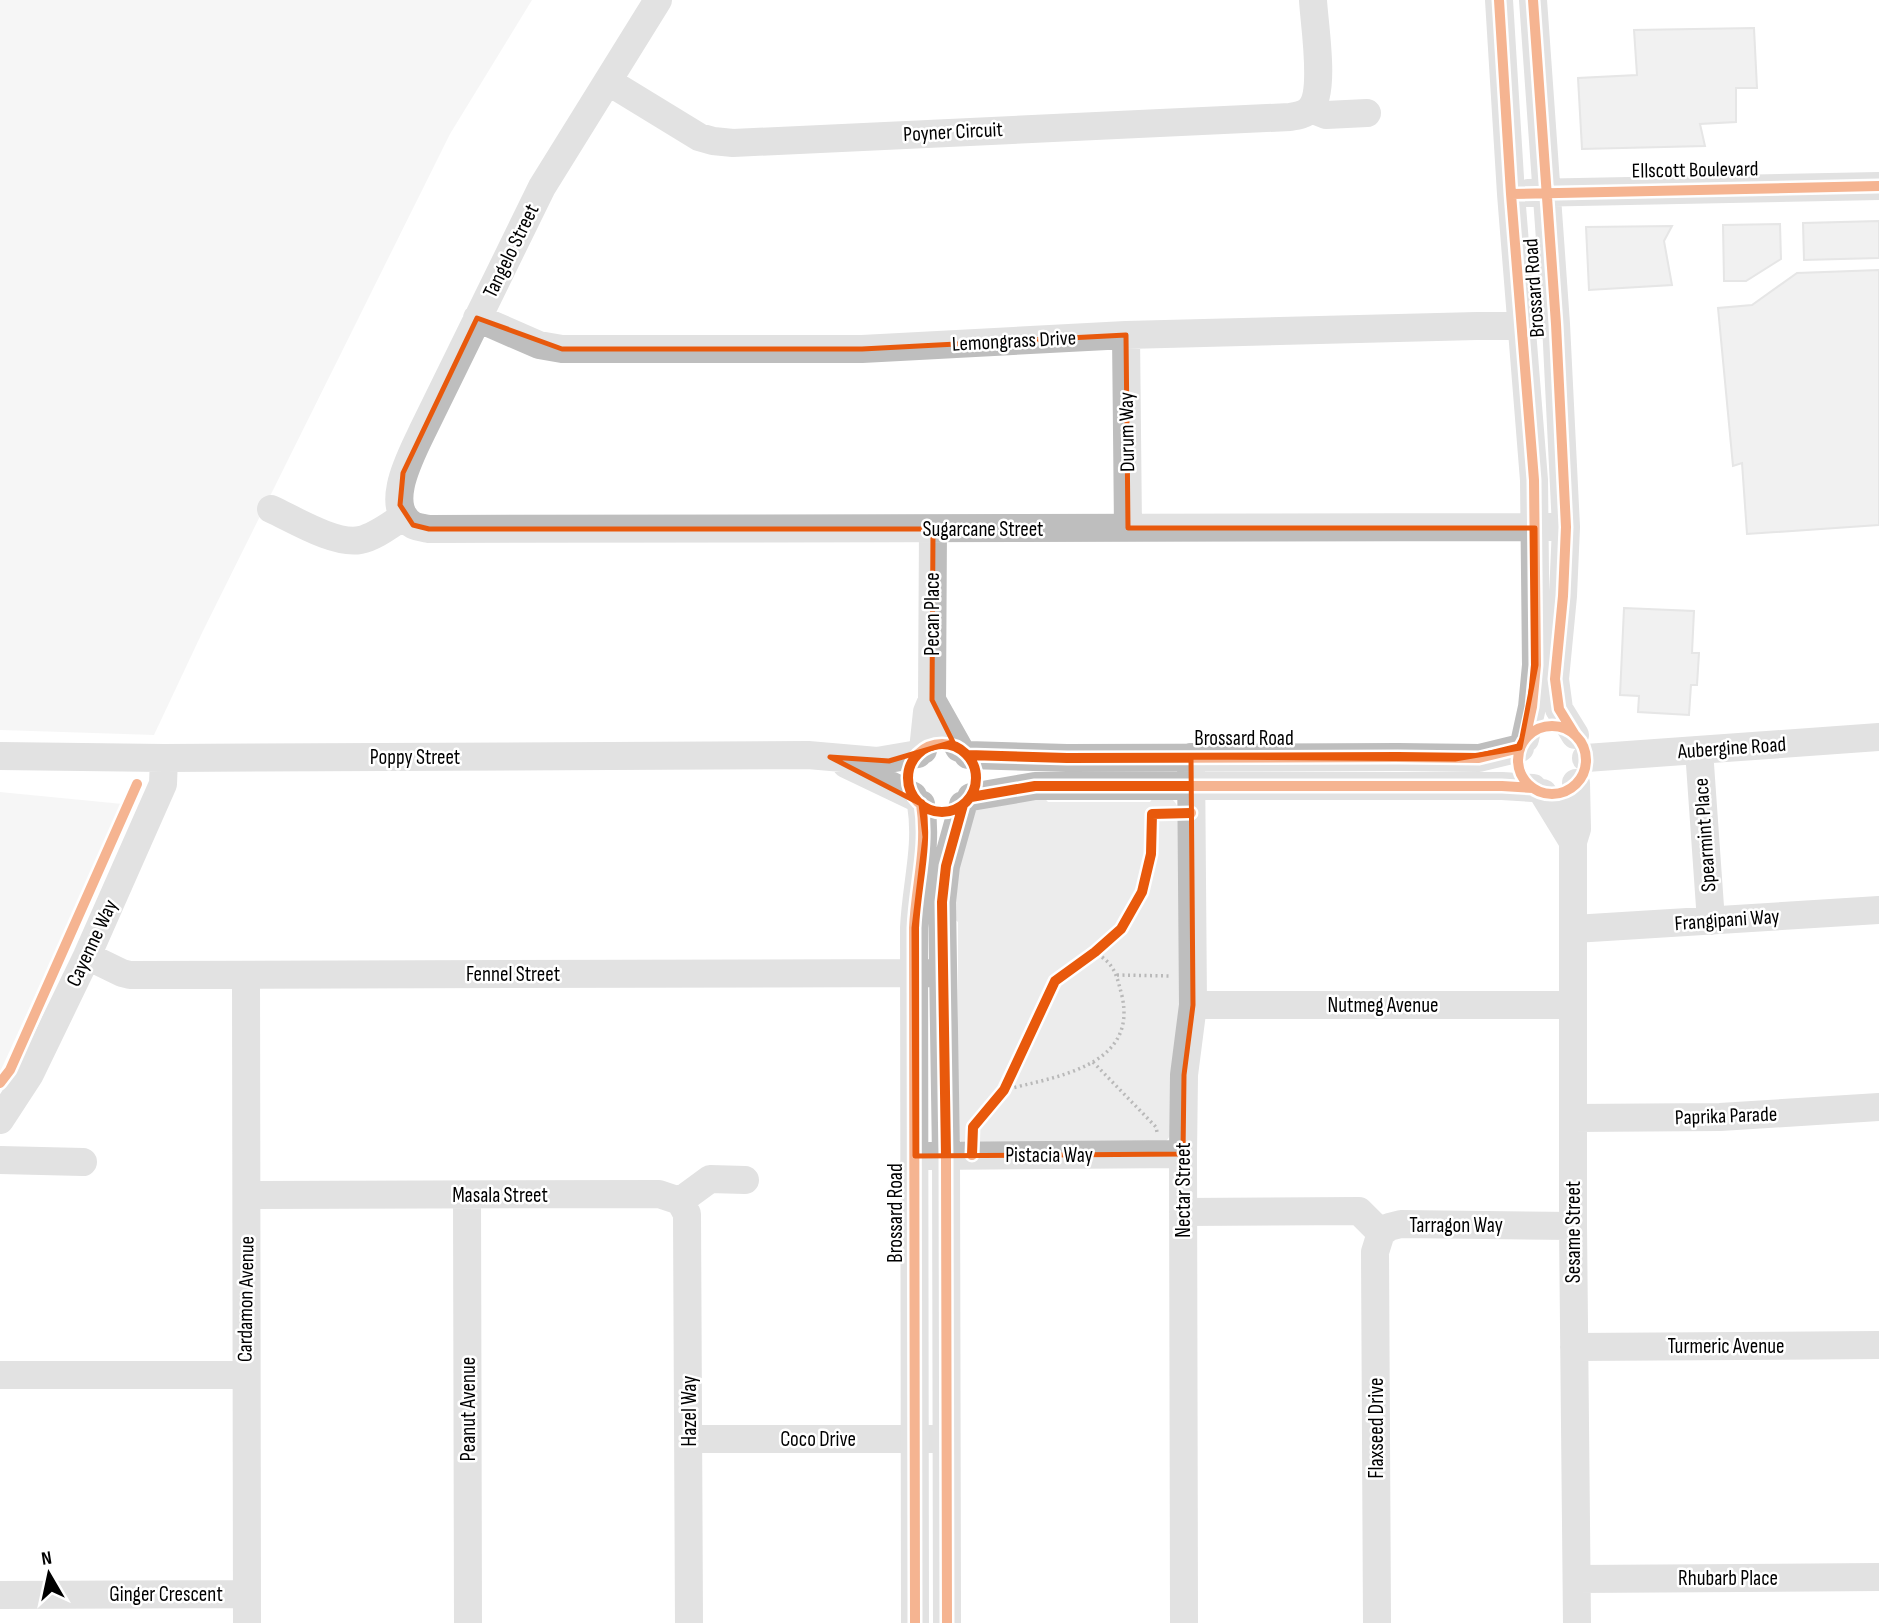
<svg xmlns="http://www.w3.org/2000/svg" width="1879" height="1623" viewBox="0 0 1879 1623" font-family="'Sofia Sans Condensed',sans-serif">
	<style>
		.green { fill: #ececec }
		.building { fill: #dfdfdf; stroke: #c7c7c7; stroke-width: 2 }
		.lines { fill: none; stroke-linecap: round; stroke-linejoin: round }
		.path { stroke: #b9b9b9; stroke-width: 3.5; stroke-dasharray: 2 3.5; stroke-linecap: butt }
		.minor { stroke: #bebebe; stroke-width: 28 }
		.cycleway-casing { stroke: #fff; stroke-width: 15 }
		.cycleway { stroke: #e8590c; stroke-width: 10 }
		.marked { fill: none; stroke: #e8590c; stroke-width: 5; stroke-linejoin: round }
		.labels { text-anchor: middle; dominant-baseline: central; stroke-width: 5; stroke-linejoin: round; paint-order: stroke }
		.street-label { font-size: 21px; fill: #000; stroke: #fff }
	</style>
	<rect width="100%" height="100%" fill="#fff"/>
	<!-- green -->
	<path class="green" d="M0 0H532L450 134 202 633 154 735 0 730Z
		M1037 790 1048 802H1150L1155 795C1169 795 1174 798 1180 811V1033L1174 1130 1167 1140 1158 1145 961 1142 956 1134 958 1113V922L948 914 973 811 986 801Z
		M0 792 123 804 0 1072Z"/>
	<!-- building -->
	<path class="building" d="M1754 28 1757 88H1736V122L1700 124 1705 146 1582 149 1578 78 1637 75 1634 30Z
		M1879 221V258L1804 260 1803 223Z
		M1780 224 1781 259 1746 281H1724L1723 225Z
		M1672 226 1664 241 1672 285 1589 290 1586 227Z
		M1879 270V525L1747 534 1742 463 1733 466 1718 308 1752 305 1797 273Z
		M1624 608 1694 611 1692 653H1699L1697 685H1691L1689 715 1638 712 1639 696 1620 695Z"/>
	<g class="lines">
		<!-- path -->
		<path class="path" d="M1117 975 1171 976
			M1093 1062 1156 1127 1157 1132
			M1004 1090C1054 1077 1138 1067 1122 996 1116 973 1115 965 1095 952"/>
		<!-- minor -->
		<path class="minor" d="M658 0 542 187 422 432C412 454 382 507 413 525 417 527 424 528 429 529L1566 527
			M1499 0 1511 194 1534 480 1536 665 1532 707 1525 739
			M1533 0 1556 324 1566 527 1563 596 1555 679 1559 709 1575 735
			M609 82 699 137 713 141 733 143 1290 117C1297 116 1305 115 1310 109 1326 92 1314 23 1313 0
			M1311 109 1326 115 1367 113
			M1528 193 1879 186
			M477 318 539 345 562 349H862L1126 335 1556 324
			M1126 335 1128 528
			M271 509C293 519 335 545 360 540 375 537 390 525 404 516
			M932 700 959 748
			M923 750 927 712 932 700 933 529
			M1699 750 1711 921
			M968 755 1067 758 1398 757 1479 758 1520 748
			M0 756 164 758 808 755 877 761 918 754
			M1586 758 1879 737
			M846 764 913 796
			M1576 783 1577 829 1573 842V1226L1577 1623
			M1543 793 1573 842
			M971 797 1035 786H1502L1533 788
			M1574 929 1879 910
			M87 956 122 973 130 975 943 973
			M246 975 247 1623
			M1193 1005H1573
			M1573 1118 1720 1117 1879 1107
			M0 1120 30 1074 87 956 163 784 164 758
			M930 1156 1183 1154
			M0 1160 83 1162
			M247 1195 659 1194 680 1201
			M467 1195 468 1623
			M680 1201 687 1214 689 1623
			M680 1201 710 1179 745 1180
			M1183 1212 1359 1211 1381 1233
			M1381 1233 1389 1227 1401 1224 1573 1226
			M1574 1347 1879 1345
			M0 1375H245
			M689 1439H935
			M1577 1579 1879 1577
			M0 1595 247 1594
			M915 1623 914 928C916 884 928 847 921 804
			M947 1623 946 1156 942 902 946 866 963 805
			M1184 1623 1183 1154 1184 1075 1193 1005 1191 757
			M1377 1623 1375 1252 1381 1233"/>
		<defs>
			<path id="cycleway" d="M1499 0 1511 194 1534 480 1536 665 1532 707 1525 739
				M1533 0 1556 324 1566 527 1563 596 1555 679 1559 709 1575 735
				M1511 194 1879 186
				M1518 760a34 34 0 1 1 68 0a34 34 0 1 1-68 0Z
				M908 778a34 34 0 1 1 68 0a34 34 0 1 1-68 0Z
				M968 755 1067 758 1398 757 1479 758 1520 748
				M971 797 1035 786H1502L1533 788
				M0 1083 10 1070 137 784
				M972 1155 973 1127 1004 1090 1055 981 1095 952 1121 929 1142 892 1151 854 1152 814 1191 813
				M915 1623 914 928C916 884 928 847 921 804
				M947 1623 946 1156 942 902 946 866 963 805"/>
		</defs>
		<!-- cycleway casing -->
		<use href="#cycleway" class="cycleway-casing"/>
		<!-- cycleway -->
		<use href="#cycleway" class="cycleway"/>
	</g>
	<!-- marked area -->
	<path d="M0 0H1879V1623H0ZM477 318 562 349H862L1126 335 1128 528H1535L1536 665 1520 748 1455 759 1191 757 1193 1005 1184 1075 1183 1154 915 1156 914 928 925 837 921 804 830 757 889 761 953 742 932 700 933 529H429L413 525 400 505 403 473Z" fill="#fff" fill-opacity=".55" fill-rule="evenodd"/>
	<path class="marked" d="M477 318 562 349H862L1126 335 1128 528H1535L1536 665 1520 748 1455 759 1191 757 1193 1005 1184 1075 1183 1154 915 1156 914 928 925 837 921 804 830 757 889 761 953 742 932 700 933 529H429L413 525 400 505 403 473Z"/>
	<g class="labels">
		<!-- street labels -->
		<g class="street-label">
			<text transform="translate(953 132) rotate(-3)">Poyner Circuit</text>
			<text transform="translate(1695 170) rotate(-1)">Ellscott Boulevard</text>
			<text transform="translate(511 251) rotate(-64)">Tangelo Street</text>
			<text transform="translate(1534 288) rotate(-94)">Brossard Road</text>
			<text transform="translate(1014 341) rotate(-3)">Lemongrass Drive</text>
			<text transform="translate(1127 432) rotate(-91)">Durum Way</text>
			<text x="983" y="529">Sugarcane Street</text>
			<text transform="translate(932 614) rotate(-90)">Pecan Place</text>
			<text x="1244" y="738">Brossard Road</text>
			<text transform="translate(1732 748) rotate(-4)">Aubergine Road</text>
			<text x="415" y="757">Poppy Street</text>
			<text transform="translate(1705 835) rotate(-94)">Spearmint Place</text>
			<text transform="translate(1727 920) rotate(-4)">Frangipani Way</text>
			<text transform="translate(92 943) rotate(-65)">Cayenne Way</text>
			<text x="513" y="974">Fennel Street</text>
			<text x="1383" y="1005">Nutmeg Avenue</text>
			<text transform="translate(1726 1116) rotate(-2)">Paprika Parade</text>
			<text x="1049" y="1155">Pistacia Way</text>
			<text transform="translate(1183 1190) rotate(-90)">Nectar Street</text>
			<text x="500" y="1195">Masala Street</text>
			<text transform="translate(895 1213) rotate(-90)">Brossard Road</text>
			<text x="1456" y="1225">Tarragon Way</text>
			<text transform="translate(1573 1232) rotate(-90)">Sesame Street</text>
			<text transform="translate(246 1299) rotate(-89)">Cardamon Avenue</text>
			<text x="1726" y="1346">Turmeric Avenue</text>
			<text transform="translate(468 1409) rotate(-90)">Peanut Avenue</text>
			<text transform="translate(689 1411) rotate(-90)">Hazel Way</text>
			<text transform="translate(1376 1428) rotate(-90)">Flaxseed Drive</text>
			<text x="818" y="1439">Coco Drive</text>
			<text x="1728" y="1578">Rhubarb Place</text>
			<text x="166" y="1594">Ginger Crescent</text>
		</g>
	</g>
	<!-- north arrow -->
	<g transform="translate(49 1574) rotate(351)" stroke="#ffffff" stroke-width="5" paint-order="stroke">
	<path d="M0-5L12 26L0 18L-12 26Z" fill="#000000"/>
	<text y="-10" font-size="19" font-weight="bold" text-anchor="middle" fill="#000000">N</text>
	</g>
</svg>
